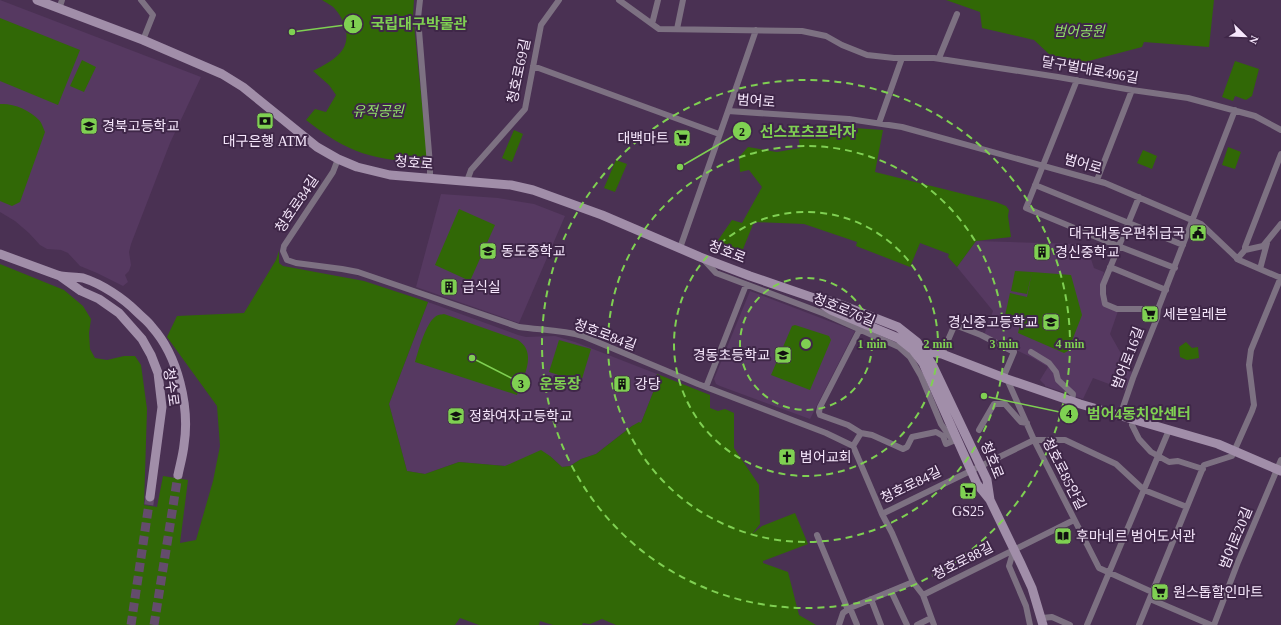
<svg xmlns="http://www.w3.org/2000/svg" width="1281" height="625" viewBox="0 0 1281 625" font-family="'Times New Roman','Noto Sans KR',serif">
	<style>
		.built { fill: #563961 }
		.green { fill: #316806 }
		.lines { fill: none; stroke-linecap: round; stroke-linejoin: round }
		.secondary-tunnel { stroke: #644c6c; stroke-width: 9; stroke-dasharray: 9 4.5; stroke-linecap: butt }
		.street { stroke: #7d7182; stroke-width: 6 }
		.secondary { stroke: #a18ea9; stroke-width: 9 }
		.ring { fill: none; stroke: #7fd052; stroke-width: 2; stroke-dasharray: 7 5 }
		.labels { text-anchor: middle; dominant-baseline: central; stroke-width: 4; stroke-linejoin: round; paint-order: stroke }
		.park-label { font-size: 14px; font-style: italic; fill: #93e469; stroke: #3f2748 }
		.street-label { font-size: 14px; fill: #f6e7fc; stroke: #3f2748 }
		.poi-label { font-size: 14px; fill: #f6e7fc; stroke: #3f2748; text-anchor: start }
		.centre { fill: #7fd052; stroke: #3f2748; stroke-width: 2 }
		.ring-label { font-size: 12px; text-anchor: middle; font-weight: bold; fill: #7fd052; stroke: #3f2748; stroke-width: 4; stroke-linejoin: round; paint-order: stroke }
		.leader { fill: none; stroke: #7fd052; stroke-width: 1.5 }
		.callout-dot { fill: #7fd052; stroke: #3f2748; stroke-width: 1.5 }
		.mark-label { font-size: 12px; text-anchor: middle; font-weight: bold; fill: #111 }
		.callout-label { font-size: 15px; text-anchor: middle; font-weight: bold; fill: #7fd052; stroke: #3f2748; stroke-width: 4; stroke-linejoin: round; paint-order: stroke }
	</style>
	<rect width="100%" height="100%" fill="#4a3153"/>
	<!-- built -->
	<path class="built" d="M0 0 201 77 170 143 131 244 129 252 131 265 129 271 125 275 128 282 123 286 97 273 80 266 68 253 61 250 47 249 40 245 29 233 15 221 0 212Z
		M441 194 498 198 534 204 565 216 519 323 416 287Z
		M976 241 1077 244 1087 247 1094 268 1104 272 1100 290 1104 305 1118 311 1110 334 1132 373 1125 390 1093 378 1083 399 1045 386V385L1040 380 1048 367 1033 358 984 335 993 311 957 267Z
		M750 291 855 331 810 419 720 386 716 384 714 379Z
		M428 302 518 335 526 337 555 336 575 342 657 374 654 390 641 423 632 426 596 454 581 459 570 466 562 467 550 456 505 466 459 462 425 474 407 471 389 404Z"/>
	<!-- green -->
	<path class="green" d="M322 0H414L413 15 428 163C374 160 349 154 306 120L315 109 326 112 336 95 329 85 313 71C324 65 337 59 343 49 351 36 344 19 335 9 332 5 326 3 322 0Z
		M946 0H1214L1209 47 1144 42 1142 47 1081 63 1049 54 1034 40 982 28 980 12Z
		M0 18 80 50 58 105 0 81Z
		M82 60 96 67 84 92 70 86Z
		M1235 61 1259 69 1252 96 1246 100 1235 96 1233 101 1222 97Z
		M0 104C13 103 30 110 39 120 42 123 43 128 45 132L20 202 12 206 0 201Z
		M809 125 883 130 875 172 996 202 1006 206 1009 210 1008 216 1011 237 976 241 957 267 948 257 949 254 920 243 910 267 856 246 857 242 804 224 754 222 741 254 714 246 732 220 742 223 762 187 749 170 740 172 739 157 748 147 777 152 800 148 798 134Z
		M514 130 523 134 512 162 502 158Z
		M1228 147 1241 152 1235 169 1222 165Z
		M1143 150 1157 156 1152 169 1137 163Z
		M616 160 627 164 615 192 604 188Z
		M459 209 495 225 470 281 435 265Z
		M279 251V263L283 266 364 281 428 302 389 404 407 471 425 474 459 462 505 466 541 450 550 456 562 467 570 466 581 459 596 454 632 426 639 422 641 423 654 390 657 374 710 395V408L718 411 725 409 734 413V448L759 485 760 524 752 534 762 526 795 513 808 544 763 561V563L788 572 799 615 816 625H616L602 619 590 624 583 623 582 625H553L540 621 539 625H479L460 618 455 625H0V264L64 290 83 306 91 319 89 333 90 349 95 358 107 360 124 356H135L141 365 147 409 144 505 157 507 163 476 188 480 180 543 196 540 213 481 220 446 217 406 167 337 177 316 244 313 276 260Z
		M1015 271 1032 272 1027 294 1011 291Z
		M1032 272 1071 275 1082 315 1068 351 1064 353 1018 333 1021 321 1019 324 1004 320 1010 293 1027 297Z
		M444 314 518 340C538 353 523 377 517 395L415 362C418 352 426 323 435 317 438 314 441 315 444 314Z
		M795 325 829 336 831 340 810 390 771 375 792 326Z
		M559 340 591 349 581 382 549 372Z
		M1186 342 1192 348 1198 347 1199 358 1187 360 1180 357 1179 347Z"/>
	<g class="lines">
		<!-- secondary-tunnel -->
		<path class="secondary-tunnel" d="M131 625 150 497
			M154 625 178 475"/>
		<!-- street -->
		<path class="street" d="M141 0 153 15 143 40
			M420 0 418 18 430 165V178
			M619 0 659 29 802 31 826 36 842 45 867 55 894 58H934L1058 77 1132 90 1188 98 1255 116 1281 130
			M59 9 62 0
			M652 24 658 0
			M677 29 683 0
			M939 58 957 14
			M533 66 719 134
			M1077 80 1026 208 1118 246 1175 268
			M728 111 756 30
			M879 123 902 58
			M338 159 333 172 284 246 283 251 287 260 296 263 342 269 358 272 519 327C540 330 562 330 583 336L698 384 826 433 853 446 882 514 892 533 913 582 923 595 934 625
			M1097 180 1132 90
			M467 181 471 170 525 109 541 25 559 0
			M1035 185 1183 245
			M1139 197 1103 285V294L1105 304 1117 309H1158
			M680 248 728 111 849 119 902 127 1105 183 1201 224 1239 260 1281 278
			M1245 250V247L1281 154
			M703 259 716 273 825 314 899 347 910 357 921 376 941 424 953 441 958 440
			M1237 259 1245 250 1263 246 1281 224
			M1110 267 1166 290
			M1260 269 1267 243
			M955 325 981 335 1014 352 1003 378
			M860 329 820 407 819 412 820 415 848 425 861 433 872 435 903 449 907 447 912 437 936 432 943 436 946 444 953 441
			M1031 352 1049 363 1056 372 1058 380 1073 394 1072 401
			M942 354 955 324
			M1007 379 1034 440 1099 568 1152 592
			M706 387 746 285
			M1120 416 1133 378 1157 318 1158 309 1235 110
			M1132 425 1139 439 1151 452 1169 462 1178 461 1203 469
			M979 430 994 404H1005L1021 422 1027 423
			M853 446 861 433
			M882 514 1034 440H1065L1116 464 1144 490 1187 507
			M817 535 848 610
			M1014 549 1009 566 1026 606 1030 625
			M891 591 907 625
			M923 595 1074 520
			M871 599 881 625
			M1150 599 1211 625
			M850 608 857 625
			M1042 618 1052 617 1070 625
			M839 625 843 613 850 608 913 582
			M917 625 931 618
			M1087 625 1169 430
			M1139 625 1204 465 1232 456 1252 411 1254 405 1249 365 1251 350 1281 277
			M1214 625 1238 562 1281 460"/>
		<!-- secondary -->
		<path class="secondary" d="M37 0 143 40 222 74 243 87 317 147 338 159 357 167 390 175 511 185 533 190 602 215 700 257 750 276 814 298 834 302 898 327 917 342 932 364 987 480 990 500
			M0 254 60 276 81 291 99 299 119 313 142 339 151 355 158 373 162 407 150 497
			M61 276C68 277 76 277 83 278 102 284 123 298 137 312 142 317 148 321 152 327 178 356 190 407 184 445 183 455 180 465 178 475
			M817 301 831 310 898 338 913 350 923 363 977 484 990 500 1021 564 1032 588 1043 625
			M924 351 942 354 1007 379 1080 404 1218 444 1281 471"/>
	</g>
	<!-- distance rings -->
	<g class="ring">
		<circle cx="806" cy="344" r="66"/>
		<circle cx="806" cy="344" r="132"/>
		<circle cx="806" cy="344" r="198"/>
		<circle cx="806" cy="344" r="264"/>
	</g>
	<!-- icons -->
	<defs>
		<symbol id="bank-square" viewBox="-11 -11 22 22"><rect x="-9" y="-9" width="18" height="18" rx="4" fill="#7fd052" stroke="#3f2748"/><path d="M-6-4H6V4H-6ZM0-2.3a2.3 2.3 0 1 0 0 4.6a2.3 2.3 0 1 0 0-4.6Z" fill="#111"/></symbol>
		<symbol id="school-square" viewBox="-11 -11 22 22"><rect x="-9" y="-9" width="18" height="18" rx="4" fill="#7fd052" stroke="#3f2748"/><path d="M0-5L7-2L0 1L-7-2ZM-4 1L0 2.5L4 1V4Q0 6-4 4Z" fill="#111"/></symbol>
		<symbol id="supermarket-square" viewBox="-11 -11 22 22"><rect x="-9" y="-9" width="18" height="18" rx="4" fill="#7fd052" stroke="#3f2748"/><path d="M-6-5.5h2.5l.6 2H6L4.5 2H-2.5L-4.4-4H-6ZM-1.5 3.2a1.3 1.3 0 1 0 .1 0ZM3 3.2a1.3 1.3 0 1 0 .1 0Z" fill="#111"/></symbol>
		<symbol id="civic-square" viewBox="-11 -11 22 22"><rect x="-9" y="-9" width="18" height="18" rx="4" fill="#7fd052" stroke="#3f2748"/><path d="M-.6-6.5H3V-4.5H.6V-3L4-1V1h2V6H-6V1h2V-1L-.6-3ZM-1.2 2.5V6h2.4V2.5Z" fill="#111"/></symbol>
		<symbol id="building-square" viewBox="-11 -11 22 22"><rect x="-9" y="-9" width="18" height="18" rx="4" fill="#7fd052" stroke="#3f2748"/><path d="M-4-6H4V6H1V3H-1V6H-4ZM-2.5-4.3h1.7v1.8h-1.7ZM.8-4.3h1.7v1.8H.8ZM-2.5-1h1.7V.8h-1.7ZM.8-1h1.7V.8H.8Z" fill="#111"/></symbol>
		<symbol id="church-square" viewBox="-11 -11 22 22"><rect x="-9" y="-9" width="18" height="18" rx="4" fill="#7fd052" stroke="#3f2748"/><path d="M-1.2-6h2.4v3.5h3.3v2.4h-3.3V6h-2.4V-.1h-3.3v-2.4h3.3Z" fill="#111"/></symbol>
		<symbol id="library-square" viewBox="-11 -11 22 22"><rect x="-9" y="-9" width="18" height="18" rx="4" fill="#7fd052" stroke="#3f2748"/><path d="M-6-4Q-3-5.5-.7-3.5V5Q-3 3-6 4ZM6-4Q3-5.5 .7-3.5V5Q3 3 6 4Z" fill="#111"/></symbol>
	</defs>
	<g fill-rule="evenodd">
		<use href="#bank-square" x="255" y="111" width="20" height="20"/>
		<use href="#school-square" x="79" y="116" width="20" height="20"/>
		<use href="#supermarket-square" x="672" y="128" width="20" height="20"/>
		<use href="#civic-square" x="1188" y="223" width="20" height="20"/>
		<use href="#school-square" x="478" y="241" width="20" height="20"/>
		<use href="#building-square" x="1032" y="242" width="20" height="20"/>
		<use href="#building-square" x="439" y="277" width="20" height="20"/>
		<use href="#supermarket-square" x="1140" y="304" width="20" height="20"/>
		<use href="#school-square" x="1041" y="312" width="20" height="20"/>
		<use href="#school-square" x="773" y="345" width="20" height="20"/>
		<use href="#building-square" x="612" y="374" width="20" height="20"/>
		<use href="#school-square" x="446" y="406" width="20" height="20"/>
		<use href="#church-square" x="777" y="447" width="20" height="20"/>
		<use href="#supermarket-square" x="958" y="481" width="20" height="20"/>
		<use href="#library-square" x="1053" y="526" width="20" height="20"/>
		<use href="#supermarket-square" x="1150" y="582" width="20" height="20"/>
	</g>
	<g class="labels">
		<!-- park labels -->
		<g class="park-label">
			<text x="1079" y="31">범어공원</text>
			<text x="378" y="111">유적공원</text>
		</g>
		<!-- street labels -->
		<g class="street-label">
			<text transform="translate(1090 70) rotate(10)">달구벌대로496길</text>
			<text transform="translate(519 71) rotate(-78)">청호로69길</text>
			<text transform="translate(756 101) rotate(4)">범어로</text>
			<text transform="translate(414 163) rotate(5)">청호로</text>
			<text transform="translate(1083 164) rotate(16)">범어로</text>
			<text transform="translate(297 204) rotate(-56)">청호로84길</text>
			<text transform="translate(727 252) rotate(21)">청호로</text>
			<text transform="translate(844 310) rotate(22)">청호로76길</text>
			<text transform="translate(605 335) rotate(20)">청호로84길</text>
			<text transform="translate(1128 358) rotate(-69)">범어로16길</text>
			<text transform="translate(171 387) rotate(82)">청수로</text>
			<text transform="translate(992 460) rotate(68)">청호로</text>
			<text transform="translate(1064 474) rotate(63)">청호로85안길</text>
			<text transform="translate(911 485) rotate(-26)">청호로84길</text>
			<text transform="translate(1236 538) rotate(-68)">범어로20길</text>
			<text transform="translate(963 561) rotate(-27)">청호로88길</text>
		</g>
		<!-- poi labels -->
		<g class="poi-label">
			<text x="102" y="126">경북고등학교</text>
			<text x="669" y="138" text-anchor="end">대백마트</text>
			<text x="265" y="141" text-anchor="middle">대구은행 ATM</text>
			<text x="1185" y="233" text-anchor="end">대구대동우편취급국</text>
			<text x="501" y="251">동도중학교</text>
			<text x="1055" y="252">경신중학교</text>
			<text x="462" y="287">급식실</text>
			<text x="1163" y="314">세븐일레븐</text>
			<text x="1038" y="322" text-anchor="end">경신중고등학교</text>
			<text x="770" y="355" text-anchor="end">경동초등학교</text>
			<text x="635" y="384">강당</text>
			<text x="469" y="416">정화여자고등학교</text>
			<text x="800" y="457">범어교회</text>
			<text x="968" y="511" text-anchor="middle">GS25</text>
			<text x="1076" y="536">후마네르 범어도서관</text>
			<text x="1173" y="592">원스톱할인마트</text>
		</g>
	</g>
	<circle cx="806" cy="344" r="6" class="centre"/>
	<g class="ring-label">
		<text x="872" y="348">1 min</text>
		<text x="938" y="348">2 min</text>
		<text x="1004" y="348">3 min</text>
		<text x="1070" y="348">4 min</text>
	</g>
	<!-- callouts -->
	<path class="leader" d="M292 32L353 24M680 167L742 131M472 358L521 383M984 396L1069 414"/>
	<g class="callout-dot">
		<circle cx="292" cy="32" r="4"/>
		<circle cx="680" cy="167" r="4"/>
		<circle cx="472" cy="358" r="4"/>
		<circle cx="984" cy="396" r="4"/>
		<circle cx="353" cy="24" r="10"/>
		<circle cx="742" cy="131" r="10"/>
		<circle cx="521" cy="383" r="10"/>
		<circle cx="1069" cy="414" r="10"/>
	</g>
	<g class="mark-label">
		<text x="353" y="28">1</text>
		<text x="742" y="136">2</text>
		<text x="521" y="388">3</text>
		<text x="1069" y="418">4</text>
	</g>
	<g class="callout-label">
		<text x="419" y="29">국립대구박물관</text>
		<text x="808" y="137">선스포츠프라자</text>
		<text x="560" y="389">운동장</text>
		<text x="1139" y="419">범어4동치안센터</text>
	</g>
	<!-- north arrow -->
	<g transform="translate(1245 36) rotate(113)" stroke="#3f2748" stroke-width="3" paint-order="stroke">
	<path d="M0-3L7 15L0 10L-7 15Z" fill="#f6e7fc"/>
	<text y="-6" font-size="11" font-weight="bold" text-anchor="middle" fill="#f6e7fc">N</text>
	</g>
</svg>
